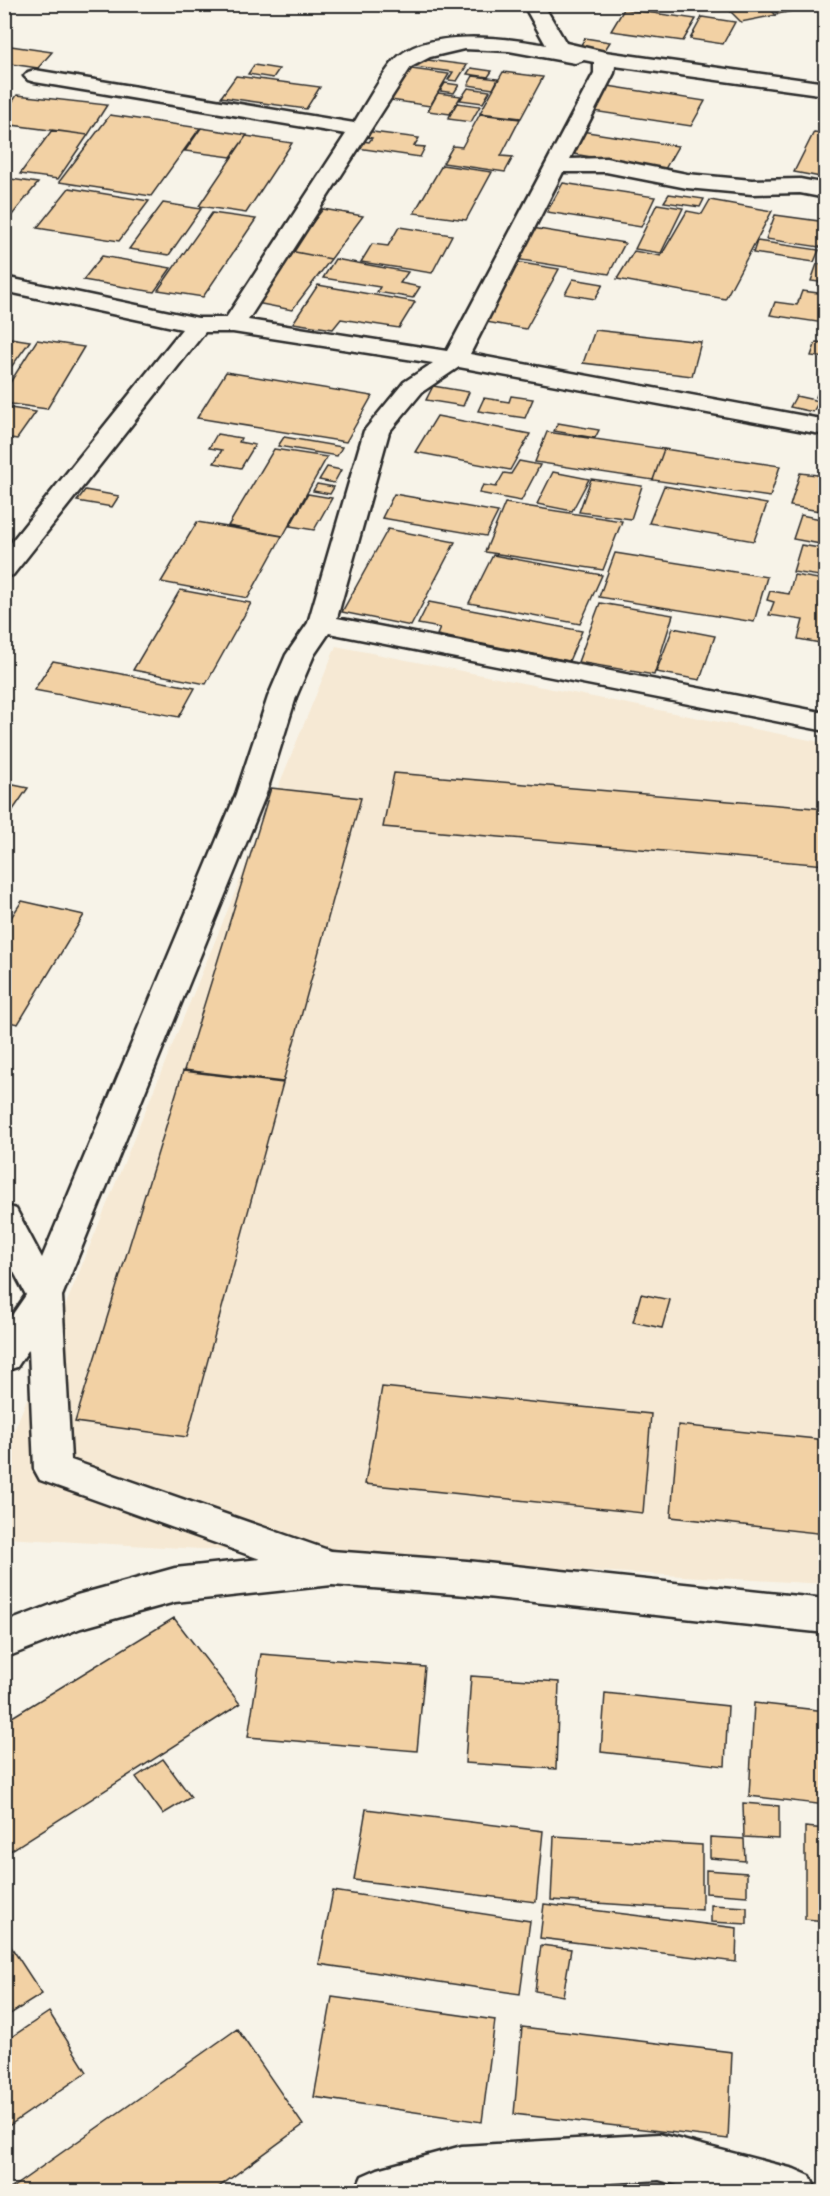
<svg xmlns="http://www.w3.org/2000/svg" width="830" height="2196" viewBox="0 0 830 2196" font-family="'Indie Flower',sans-serif">
	<style>
		.built { fill: #f6e9d4 }
		.building { fill: #f2d1a4; stroke: #2b2b2b; stroke-width: 1.5 }
		.lines { fill: none; stroke-linecap: round; stroke-linejoin: round }
		.minor-casing { stroke: #2b2b2b; stroke-width: 5 }
		.minor { fill: #f7f3e8; fill-rule: evenodd }
	</style>
	<rect width="100%" height="100%" fill="#f7f3e8"/>
	<filter id="ink" filterUnits="userSpaceOnUse"><feTurbulence type="fractalNoise" baseFrequency=".0167" numOctaves="2"/><feDisplacementMap in="SourceGraphic" scale="12" xChannelSelector="R" yChannelSelector="G"/><feConvolveMatrix kernelMatrix="1 2 1 2 8 2 1 2 1" color-interpolation-filters="sRGB"/></filter>
	<g filter="url(#ink)">
		<!-- built -->
		<path class="built" d="M336 646 825 743V1584L5 1538 4 1455Z"/>
		<!-- building -->
		<path class="building" d="M723 4H765L776 15 741 22Z
			M768 4H798L803 9 778 14Z
			M624 9 696 19 683 41 611 31Z
			M702 17 735 22 723 44 690 39Z
			M585 38 610 42 603 53 578 50Z
			M4 45 52 52 38 68 4 63Z
			M412 58 467 65 457 81 448 80 453 72 407 66Z
			M254 65 279 69 273 78 248 74Z
			M404 68 449 74 430 106 384 99Z
			M471 68 492 71 488 77 467 74Z
			M503 72 543 77 521 118 480 113Z
			M236 76 320 87 306 109 221 97Z
			M473 76 498 79 493 89 468 85Z
			M445 83 459 85 454 93 440 91Z
			M608 86 705 101 691 126 593 111Z
			M468 88 490 91 483 103 460 100Z
			M438 93 461 96 450 114 428 111Z
			M17 95 107 105 88 135 4 124V114Z
			M457 103 480 106 471 122 448 119Z
			M480 114 520 119 501 156 513 157 505 172 443 163 453 146 462 147Z
			M110 115 200 128 151 196 59 182Z
			M201 128 247 135 231 157 185 151Z
			M52 130 88 135 58 179 20 174Z
			M365 131 419 138 414 146 425 147 420 157 350 147 355 140 369 142 372 138 361 136Z
			M581 131 678 146 665 169 567 153Z
			M814 132 826 134V178L794 172Z
			M246 136 292 143 246 213 199 206Z
			M442 165 492 172 466 220 414 213Z
			M4 178 38 183 4 225Z
			M563 183 655 197 641 227 547 212Z
			M69 188 149 201 119 241 37 228Z
			M669 194 704 199 700 207 664 202Z
			M710 200 772 211 725 299 617 279 634 251 661 256 687 211 702 214Z
			M163 203 201 209 169 255 129 249Z
			M657 204 683 208 661 253 635 249Z
			M323 209 363 216 331 259 290 251Z
			M212 213 256 219 203 297 158 290Z
			M775 215 826 222V248L766 239Z
			M399 227 452 235 432 273 361 262 372 244 388 246Z
			M532 228 625 243 609 274 515 259Z
			M757 241 819 250 814 262 753 253Z
			M290 251 331 259 292 310 251 302Z
			M102 256 171 268 154 292 83 280Z
			M335 259 408 272 400 283 420 287 413 298 377 292 380 287 323 278Z
			M509 261 559 269 526 329 475 320Z
			M817 264 826 265V283L811 281Z
			M573 279 603 284 595 299 565 294Z
			M318 285 415 302 399 328 341 319 333 329 293 323Z
			M802 291 826 294 824 323 770 315 775 302 797 305Z
			M595 330 701 342 692 376 583 363Z
			M4 337 30 341 12 366 4 364Z
			M37 340 84 347 47 409 4 403V392Z
			M816 342 826 343V358L811 356Z
			M226 372 372 396 346 442 197 418Z
			M826 373V399L816 397Z
			M433 386 469 392 463 406 426 400Z
			M511 396 533 399 525 418 478 411 484 398 509 402Z
			M796 396 819 401 813 412 790 407Z
			M4 407 36 412 17 439 4 437Z
			M437 416 530 434 510 470 415 452Z
			M558 423 599 430 595 438 554 431Z
			M547 432 664 449 653 480 535 462Z
			M217 434 241 438 239 442 255 445 241 468 214 463 222 450 209 448Z
			M284 437 342 447 337 456 278 446Z
			M274 449 327 457 283 536 228 526Z
			M664 449 780 466 770 497 653 480Z
			M519 461 540 465 521 501 479 493 483 485 496 487 504 473 511 474Z
			M327 467 341 470 334 483 319 480Z
			M553 472 589 479 572 511 537 504Z
			M800 473 826 476V512L790 506Z
			M591 479 642 486 631 519 579 512Z
			M317 484 334 487 330 494 313 491Z
			M664 486 767 504 754 541 649 523Z
			M85 490 119 496 112 507 77 501Z
			M308 494 332 498 314 530 290 526Z
			M394 494 498 512 486 536 382 518Z
			M505 503 622 521 603 570 485 552Z
			M801 515 826 520V545L793 539Z
			M197 522 282 536 248 598 161 582Z
			M388 529 455 542 411 626 342 612Z
			M801 545 826 549V577L793 572Z
			M615 553 767 577 754 622 599 597Z
			M493 555 602 575 580 624 469 603Z
			M794 575 825 580 823 588H826V644L798 639 803 620 769 615 774 602 767 600 770 591 789 594Z
			M180 590 251 603 206 684 133 670Z
			M429 602 582 631 569 661 437 635 440 628 418 624Z
			M600 603 673 615 654 675 578 662Z
			M673 628 715 636 700 680 656 672Z
			M53 661 195 688 179 717 34 690Z
			M394 773 826 809V865L383 827Z
			M4 783 28 788 4 823Z
			M271 788 361 798 283 1082 184 1070Z
			M22 901 84 915 18 1024 4 1021V928Z
			M183 1071 283 1083 187 1437 75 1422Z
			M641 1294 670 1300 662 1328 633 1322Z
			M382 1387 651 1414 643 1513 365 1484Z
			M678 1425 826 1440V1534L671 1517Z
			M174 1618 240 1704 4 1855V1722Z
			M261 1654 425 1667 417 1751 248 1737Z
			M471 1676 559 1682 556 1769 465 1763Z
			M605 1693 728 1706 725 1766 601 1752Z
			M754 1703 826 1711V1805L749 1796Z
			M163 1759 191 1797 163 1814 136 1777Z
			M743 1803 779 1806V1839L744 1837Z
			M366 1809 543 1831 536 1902 354 1880Z
			M805 1827 826 1829V1921L805 1919Z
			M554 1836 702 1845V1910L551 1900Z
			M710 1837 744 1839 745 1861 710 1858Z
			M706 1870 747 1873V1896L706 1893Z
			M333 1891 530 1921 520 1994 319 1964Z
			M544 1904 737 1928 736 1962 540 1938Z
			M711 1905 747 1907V1924L711 1922Z
			M4 1936 42 1994 4 2018Z
			M541 1945 571 1949 563 1996 535 1991Z
			M332 1997 495 2020 482 2122 314 2097Z
			M49 2012 87 2072 4 2129V2042Z
			M522 2027 732 2052 728 2139 514 2114Z
			M237 2029 303 2125 212 2192H6Z"/>
		<g class="lines">
			<defs>
				<path id="minor" d="M523 4H543L566 43 605 52 826 83V95L615 66 614 73 570 159 606 158 687 174 752 180 800 179 826 184V198L800 193 752 194 687 188 606 172H563L470 354 826 420V435L459 367 422 392 389 432 337 618 826 713V731L329 633 314 655 296 697 266 794 62 1296 71 1460 331 1551 467 1561 826 1599V1633L467 1595 332 1585 175 1602 81 1628 4 1658V1623L77 1595 175 1568 260 1559 40 1480 34 1469 29 1349 17 1367 4 1371V1327L26 1295 4 1253V1205L16 1209 42 1258 236 794 268 697 286 655 308 623 364 431 404 382 433 363 233 332H205L13 575 4 577V551L182 329 4 291V277L198 318H226L346 134 35 82 28 80 24 76 28 72 35 70 354 123C367 102 379 79 394 61 423 27 508 38 546 45ZM464 49 509 51 575 63 584 60 594 62V73L447 351 248 320 411 67 430 57Z
					M659 2134 794 2169 810 2176 817 2192H704L659 2180 467 2192H355L362 2176 378 2169 462 2146Z"/>
			</defs>
			<!-- minor casing -->
			<use href="#minor" class="minor-casing"/>
			<!-- minor -->
			<use href="#minor" class="minor"/>
		</g>
	</g>
	<!-- margin -->
	<rect width="830" height="2196" fill="none" stroke="#f7f3e8" stroke-width="24"/>
	<rect x="12" y="12" width="806" height="2172" fill="none" stroke="#2b2b2b" stroke-width="2" filter="url(#ink)"/>
</svg>
